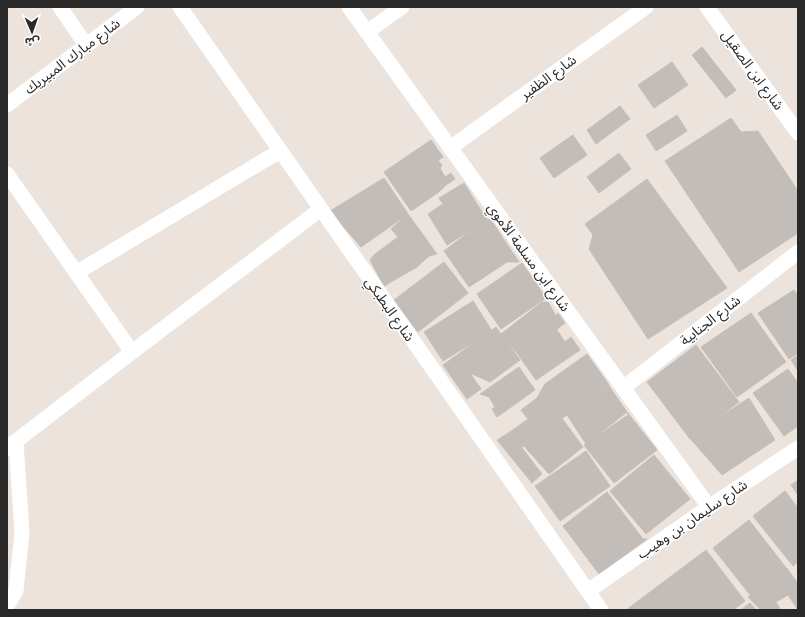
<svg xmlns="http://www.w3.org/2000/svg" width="805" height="617" viewBox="0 0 805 617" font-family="'PT Sans','Noto Sans Arabic',sans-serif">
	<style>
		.building { fill: #c3bdb9; stroke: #c6beb6 }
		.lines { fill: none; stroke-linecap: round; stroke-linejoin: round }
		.street { stroke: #fff; stroke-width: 15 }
		.labels { text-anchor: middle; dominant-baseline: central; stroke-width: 3; stroke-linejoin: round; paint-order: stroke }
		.street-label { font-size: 14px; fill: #292929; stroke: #fff }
	</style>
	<rect width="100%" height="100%" fill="#ebe3dc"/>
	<!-- building -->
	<path class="building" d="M702 47 736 90 726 98 692 55Z
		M672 62 688 85 654 108 638 85Z
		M620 106 630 119 596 144 587 130Z
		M677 115 687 131 656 151 646 135Z
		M731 118 741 132 758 131 798 191V233L739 272 665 161Z
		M573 135 587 155 554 178 540 158Z
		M431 140 443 157 438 160 442 165 440 168 445 177 451 173 455 179 446 185 439 192 411 211 384 172Z
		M619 153 631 169 599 193 587 177Z
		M384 178 408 214 361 247 330 211Z
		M647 179 727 288 648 339 589 249 593 235 585 224Z
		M464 183 487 220 447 245 428 214 443 204 439 198Z
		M408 214 437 254 429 256 417 267 384 286 370 260 375 254 398 237 391 229Z
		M486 219 491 220 519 262H507L469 287 444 251Z
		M444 262 468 293 418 332 394 300Z
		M522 263 546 298 501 329 477 294Z
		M794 290 798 296V353L789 359 758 313Z
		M473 301 492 331 443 361 424 332Z
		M542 302H548L556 316 558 313 565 323 521 358 501 334Z
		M751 313 786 362 737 397 701 347Z
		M496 327 520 360 490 382 470 373 481 389 467 399 443 365Z
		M557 330 565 342 571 337 580 350 536 380 519 356 521 358Z
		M696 345 739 402 690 439 647 382Z
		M587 354 609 385 522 447 510 432 528 419 521 410 537 398 545 384Z
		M798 355V371L791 360Z
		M519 367 535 390 497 417 492 409 495 407 489 397 480 394Z
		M788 369 798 383V426L784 436 753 393Z
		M609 386 627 412 586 444 567 415Z
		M749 398 775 440 722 475 689 437Z
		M627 412 657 450 614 483 584 445 628 415Z
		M561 417 583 447 549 474 523 445Z
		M510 432 542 474 532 483 497 440Z
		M586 451 610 486 560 521 535 486Z
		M654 455 690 499 646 534 610 491Z
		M798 480V495L791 485Z
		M785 491 798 508V562L793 566 753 516Z
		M607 492 643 539H647L599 574 563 526Z
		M749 520 787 569 751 596 713 548Z
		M706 550 745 601 733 610H626Z
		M787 568 798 584V610L788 595 776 602 781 610H761L748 597Z
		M750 603 756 610H741Z"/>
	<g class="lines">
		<!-- street -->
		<path class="street" d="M60 7 86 45
			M180 7 601 610
			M349 7 709 507
			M707 7 798 133
			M367 32 402 7
			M7 105 137 7
			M450 148 646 7
			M7 174 132 352
			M76 273 280 151
			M623 388 798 252
			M7 448 132 352 321 209
			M588 591 709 507 798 448
			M7 606 16 591 22 532 16 442"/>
	</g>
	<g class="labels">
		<!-- street labels -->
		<g class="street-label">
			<text transform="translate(72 56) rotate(-37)">شارع مبارك المبيريك</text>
			<text transform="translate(753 70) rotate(54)">شارع ابن الصقيل</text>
			<text transform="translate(548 77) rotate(-36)">شارع الظفير</text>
			<text transform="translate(529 257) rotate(54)">شارع ابن مسلمة الأموي</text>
			<text transform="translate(390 309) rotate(55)">شارع البطبكي</text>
			<text transform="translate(710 320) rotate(-38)">شارع الجنابية</text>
			<text transform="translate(692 519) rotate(-34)">شارع سليمان بن وهيب</text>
		</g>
	</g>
	<!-- border -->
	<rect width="805" height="617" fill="none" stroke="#292929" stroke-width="16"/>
	<!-- north arrow -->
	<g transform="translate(32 32) rotate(178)" stroke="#ffffff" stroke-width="3" paint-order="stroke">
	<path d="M0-3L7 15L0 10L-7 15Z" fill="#292929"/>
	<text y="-6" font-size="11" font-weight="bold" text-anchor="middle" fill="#292929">ش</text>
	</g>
</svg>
